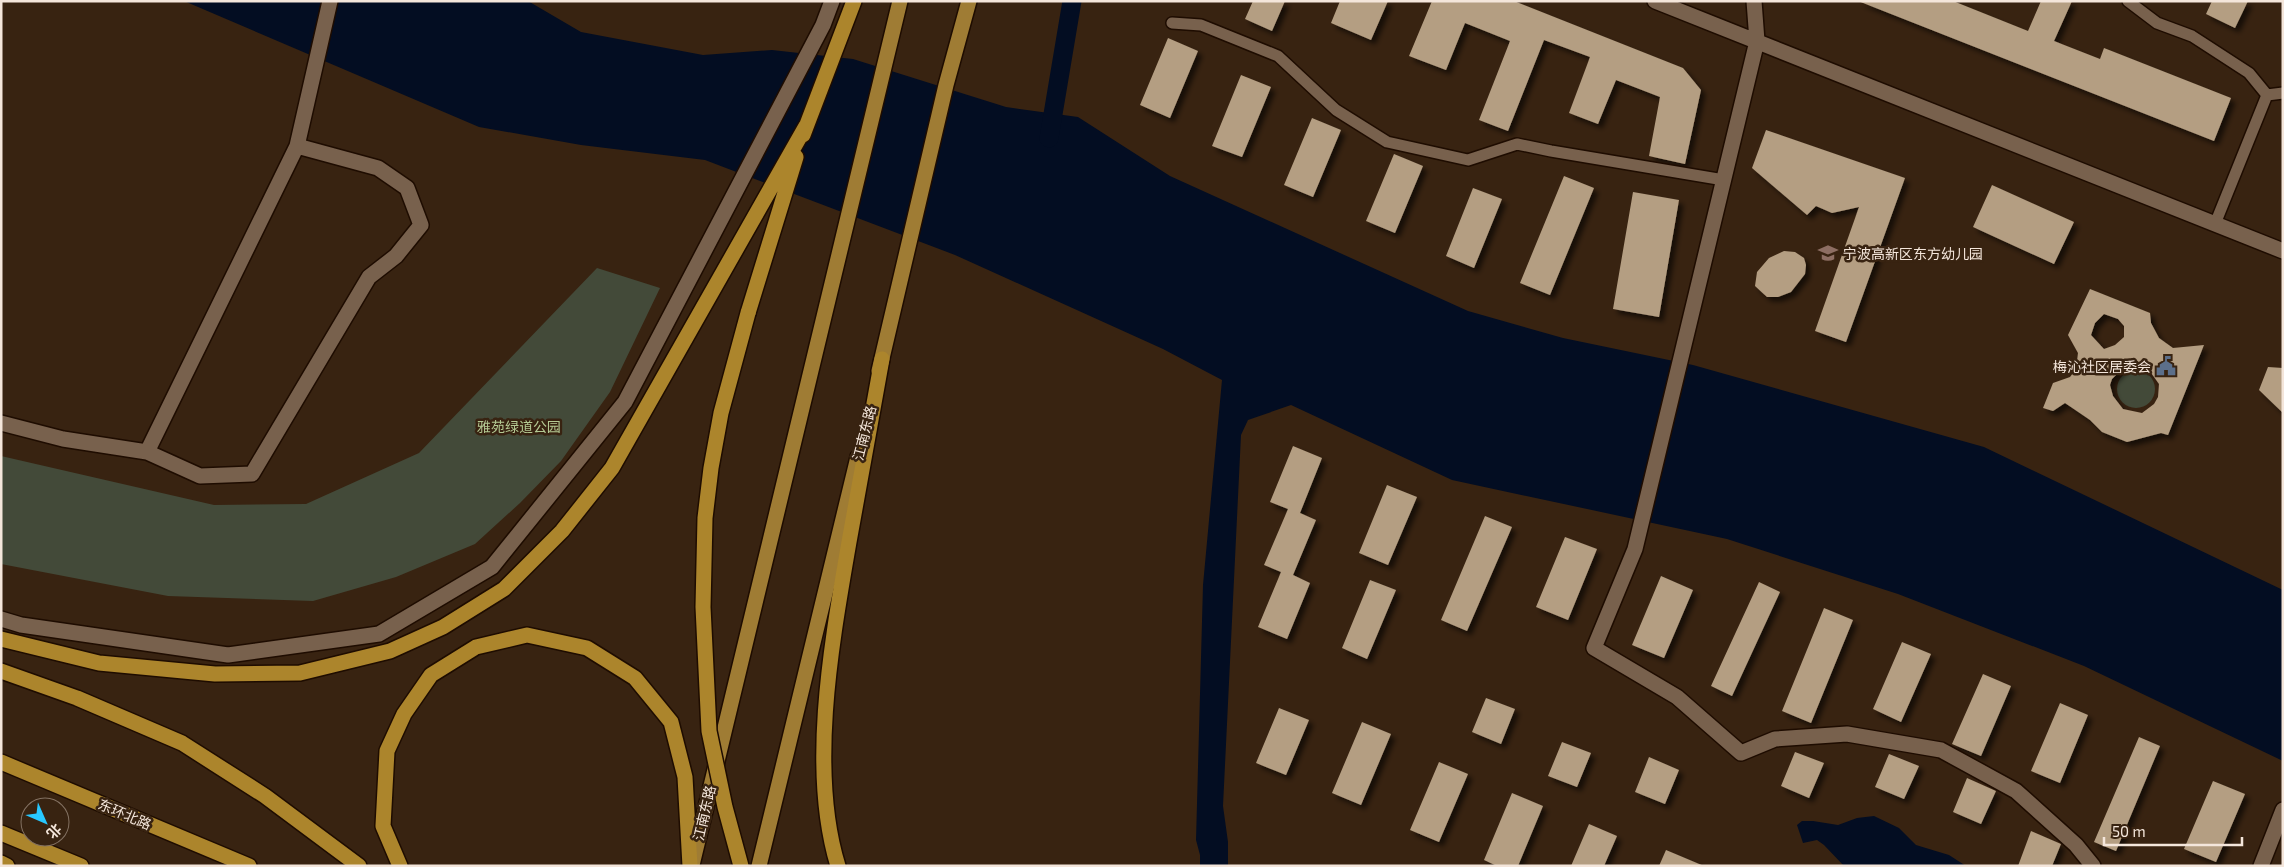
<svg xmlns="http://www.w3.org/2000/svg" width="2284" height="867" viewBox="0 0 2284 867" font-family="'Exo 2','Noto Sans SC',sans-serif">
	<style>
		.green { fill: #434a39 }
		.water { fill: #030d22 }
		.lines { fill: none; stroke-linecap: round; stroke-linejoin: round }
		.canal { stroke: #030d22; stroke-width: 19 }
		.building { fill: #b49e82; fill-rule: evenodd; filter: url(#shadow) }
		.service-casing { stroke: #1e0c00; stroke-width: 14 }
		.minor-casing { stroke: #1e0c00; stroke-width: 18 }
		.secondary-casing { stroke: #1e0c00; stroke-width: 18 }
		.primary-casing { stroke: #1e0c00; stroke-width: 18 }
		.trunk-casing { stroke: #1e0c00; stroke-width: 18 }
		.service { stroke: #78614d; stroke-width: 11 }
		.minor { stroke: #78614d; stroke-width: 15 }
		.secondary { stroke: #78614d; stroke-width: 15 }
		.primary { stroke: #9f7c34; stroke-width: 15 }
		.trunk { stroke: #ac852c; stroke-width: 15 }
		.trunk-bridge-casing { stroke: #1e0c00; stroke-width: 18; stroke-linecap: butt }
		.trunk-bridge { stroke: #ac852c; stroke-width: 15 }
		.labels { text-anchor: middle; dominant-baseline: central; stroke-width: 5; stroke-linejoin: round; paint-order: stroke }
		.poi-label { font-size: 14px; fill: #f4e6db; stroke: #382311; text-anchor: start }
		.park-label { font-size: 14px; fill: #b4c993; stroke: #382311 }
		.street-label { font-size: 14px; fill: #f4e6db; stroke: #382311 }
	</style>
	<defs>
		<filter id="shadow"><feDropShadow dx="4.5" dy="4.5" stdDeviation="2.5" flood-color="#0009"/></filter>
	</defs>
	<rect width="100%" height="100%" fill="#382311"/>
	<!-- green -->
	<path class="green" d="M597 268 660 288 610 392 561 461 520 503 475 544 396 577 313 601 168 596 1 564V456L214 505 306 504 419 453Z
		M2117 389a19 19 0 1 1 38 0a19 19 0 1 1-38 0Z"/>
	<!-- water -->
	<path class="water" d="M184 1H528L581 32 703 55 772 50 853 59 1006 107 1078 117 1170 176 1468 311 1563 338 1693 365 1984 447 2283 590V761L2084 666 1898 594 1727 539 1452 480 1291 405 1248 420 1241 435 1223 806 1228 842V866H1200V855L1196 840 1203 585 1222 380 1163 349 955 255 705 160 581 145 479 127Z
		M1874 816 1899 828 1916 845 1949 855 1966 866H1844L1824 845 1817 840 1803 843 1797 825 1802 821H1813L1838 825 1857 818Z"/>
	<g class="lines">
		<!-- canal -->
		<path class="canal" d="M1049 138 1072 1"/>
	</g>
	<!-- building -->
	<path class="building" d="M1253 1H1285L1272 31 1245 19Z
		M1340 1H1388L1371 40 1331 23Z
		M1432 1H1514L1683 68 1701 90 1685 164 1649 156 1660 97 1616 80 1598 124 1569 113 1590 57 1544 40 1508 131 1479 120 1510 41 1465 23 1446 70 1409 56Z
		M1858 1H1953L2028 31 2041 1H2072L2054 41 2100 59 2104 48 2231 98 2214 141Z
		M2212 1H2248L2235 28 2206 14Z
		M1168 38 1198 51 1170 118 1140 105Z
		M1241 75 1271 87 1242 157 1212 146Z
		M1312 118 1341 130 1313 197 1284 185Z
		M1766 130 1905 178 1846 342 1815 331 1859 207 1832 213 1816 206 1807 215 1752 168Z
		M1394 154 1423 166 1395 233 1366 221Z
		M1564 176 1594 188 1550 295 1520 283Z
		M1992 185 2074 222 2054 264 1973 227Z
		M1473 188 1502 199 1474 268 1446 256Z
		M1633 192 1679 200 1659 317 1613 309Z
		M1784 251 1795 252 1804 258 1806 265 1805 274 1791 292 1778 297H1767L1755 286 1757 272 1769 258Z
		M2090 289 2150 313 2151 323 2159 338 2173 348 2204 345 2168 435 2161 433 2127 442 2102 432 2090 420 2065 403 2053 411 2043 408 2053 383 2070 377 2076 369 2078 353 2068 335ZM2104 314 2118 319 2124 326V337L2115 345 2104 349 2091 335 2095 323ZM2125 366 2141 367 2149 370 2159 384 2158 397 2154 404 2142 413 2123 409 2113 396 2110 385 2112 379Z
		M2268 367 2283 368V413L2259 390Z
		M1293 446 1322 458 1300 513 1316 520 1293 575 1310 583 1287 639 1258 627 1281 572 1264 565 1288 509 1270 502Z
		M1387 485 1417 497 1388 565 1359 553Z
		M1485 516 1512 527 1467 631 1441 620Z
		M1565 537 1597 549 1568 620 1536 607Z
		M1661 576 1693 590 1664 658 1632 645Z
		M1370 580 1396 590 1367 659 1342 648Z
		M1759 582 1780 592 1732 696 1711 686Z
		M1824 608 1853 620 1811 723 1782 711Z
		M1902 642 1931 654 1901 722 1873 709Z
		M1983 674 2011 686 1981 756 1952 744Z
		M1486 698 1515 709 1501 744 1472 732Z
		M2060 703 2088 715 2060 783 2031 771Z
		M1279 708 1309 720 1286 775 1256 763Z
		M1362 722 1391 734 1361 805 1332 793Z
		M2139 737 2160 746 2116 851 2094 842Z
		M1562 742 1591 753 1577 787 1548 776Z
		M1795 752 1824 763 1809 798 1781 786Z
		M1889 754 1919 766 1904 799 1875 787Z
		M1649 757 1679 770 1665 804 1635 792Z
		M1439 762 1468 774 1439 842 1410 830Z
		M1967 778 1996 791 1981 824 1953 812Z
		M2213 781 2245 794 2216 862 2184 849Z
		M1512 793 1543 806 1518 866H1497L1484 860Z
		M1589 824 1617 836 1604 866H1571Z
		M2031 831 2061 844 2052 866H2018Z
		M1666 850 1704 866H1659Z"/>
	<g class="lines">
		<defs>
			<path id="service" d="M2128 1 2157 23 2192 36 2249 73 2267 95
				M1172 23 1201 25 1278 56 1336 110 1387 142 1468 160 1517 144 1551 151 1724 180
				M2215 224 2267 95 2283 93"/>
			<path id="minor" d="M1655 1 2283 251
				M1754 1 1757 41 1635 549 1594 648 1677 697 1741 753 1775 739 1847 734 1941 750 2016 791 2076 845 2093 866
				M1 423 63 439 147 452 297 146 330 1
				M147 452 200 476 252 474 369 277 396 256 421 225 407 188 378 168 297 146
				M2261 866 2283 810"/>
			<path id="secondary" d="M1 619 21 625 228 655 379 634 492 567 625 402 823 25 832 1"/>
			<path id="primary" d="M879 371 946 85 969 1
				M692 865 900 1
				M759 866 858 457"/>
			<path id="trunk" d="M803 135 854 1
				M748 313 796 157
				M1 639 99 663 215 674 300 673 390 651 443 627 504 589 562 531 612 468 806 126
				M1 671 77 698 182 743 265 796 359 866
				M1 762 249 866
				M1 833 81 866
				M1 863 7 866
				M400 866 383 826 387 751 404 714 431 675 476 647 527 635 587 648 635 678 671 722 685 777 690 866
				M838 866C808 769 832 641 849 542 860 481 871 420 882 359"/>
		</defs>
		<!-- service casing -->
		<use href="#service" class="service-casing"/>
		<!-- minor casing -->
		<use href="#minor" class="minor-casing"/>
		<!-- secondary casing -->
		<use href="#secondary" class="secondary-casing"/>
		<!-- primary casing -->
		<use href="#primary" class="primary-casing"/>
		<!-- trunk casing -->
		<use href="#trunk" class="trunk-casing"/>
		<!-- service -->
		<use href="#service" class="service"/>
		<!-- minor -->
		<use href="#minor" class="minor"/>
		<!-- secondary -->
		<use href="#secondary" class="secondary"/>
		<!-- primary -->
		<use href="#primary" class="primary"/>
		<!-- trunk -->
		<use href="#trunk" class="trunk"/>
		<defs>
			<path id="trunk-bridge" d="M741 866 725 807 709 731 703 607 705 518 711 468 721 413 748 313"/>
		</defs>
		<!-- trunk-bridge casing -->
		<use href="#trunk-bridge" class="trunk-bridge-casing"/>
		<!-- trunk-bridge -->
		<use href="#trunk-bridge" class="trunk-bridge"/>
	</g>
	<!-- icons -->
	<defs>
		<symbol id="school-bare" viewBox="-9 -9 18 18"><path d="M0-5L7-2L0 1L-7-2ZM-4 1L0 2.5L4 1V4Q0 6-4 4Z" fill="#8d6e63" stroke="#382311" stroke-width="2.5" paint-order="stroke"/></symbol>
		<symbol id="civic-bare" viewBox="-9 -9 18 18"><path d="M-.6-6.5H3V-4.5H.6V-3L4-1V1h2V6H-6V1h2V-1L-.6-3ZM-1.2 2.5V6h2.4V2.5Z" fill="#5c6f8a" stroke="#382311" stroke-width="2.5" paint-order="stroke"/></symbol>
	</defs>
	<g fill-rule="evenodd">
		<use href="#school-bare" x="1814" y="239" width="28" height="28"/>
		<use href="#civic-bare" x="2152" y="352" width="28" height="28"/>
	</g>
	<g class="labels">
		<!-- poi labels -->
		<g class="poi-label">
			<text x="1843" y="253">宁波高新区东方幼儿园</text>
			<text x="2151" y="366" text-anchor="end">梅沁社区居委会</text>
		</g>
		<!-- park labels -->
		<g class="park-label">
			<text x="519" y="426">雅苑绿道公园</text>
		</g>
		<!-- street labels -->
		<g class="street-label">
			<text transform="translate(864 433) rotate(-76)">江南东路</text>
			<text transform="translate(704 813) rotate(-77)">江南东路</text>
			<text transform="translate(125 814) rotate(23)">东环北路</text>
		</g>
	</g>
	<!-- border -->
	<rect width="2284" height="867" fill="none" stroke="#f4e6db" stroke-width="5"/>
	<!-- north arrow -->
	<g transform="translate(45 822) rotate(135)"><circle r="24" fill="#382311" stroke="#837162"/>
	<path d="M0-4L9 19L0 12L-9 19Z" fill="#28c8ff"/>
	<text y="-8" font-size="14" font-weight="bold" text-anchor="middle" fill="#f4e6db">北</text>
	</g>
	<!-- scale -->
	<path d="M2104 837v8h138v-8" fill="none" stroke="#f4e6db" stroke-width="2.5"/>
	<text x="2112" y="837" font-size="15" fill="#f4e6db" stroke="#382311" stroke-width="4" paint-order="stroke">50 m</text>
</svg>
